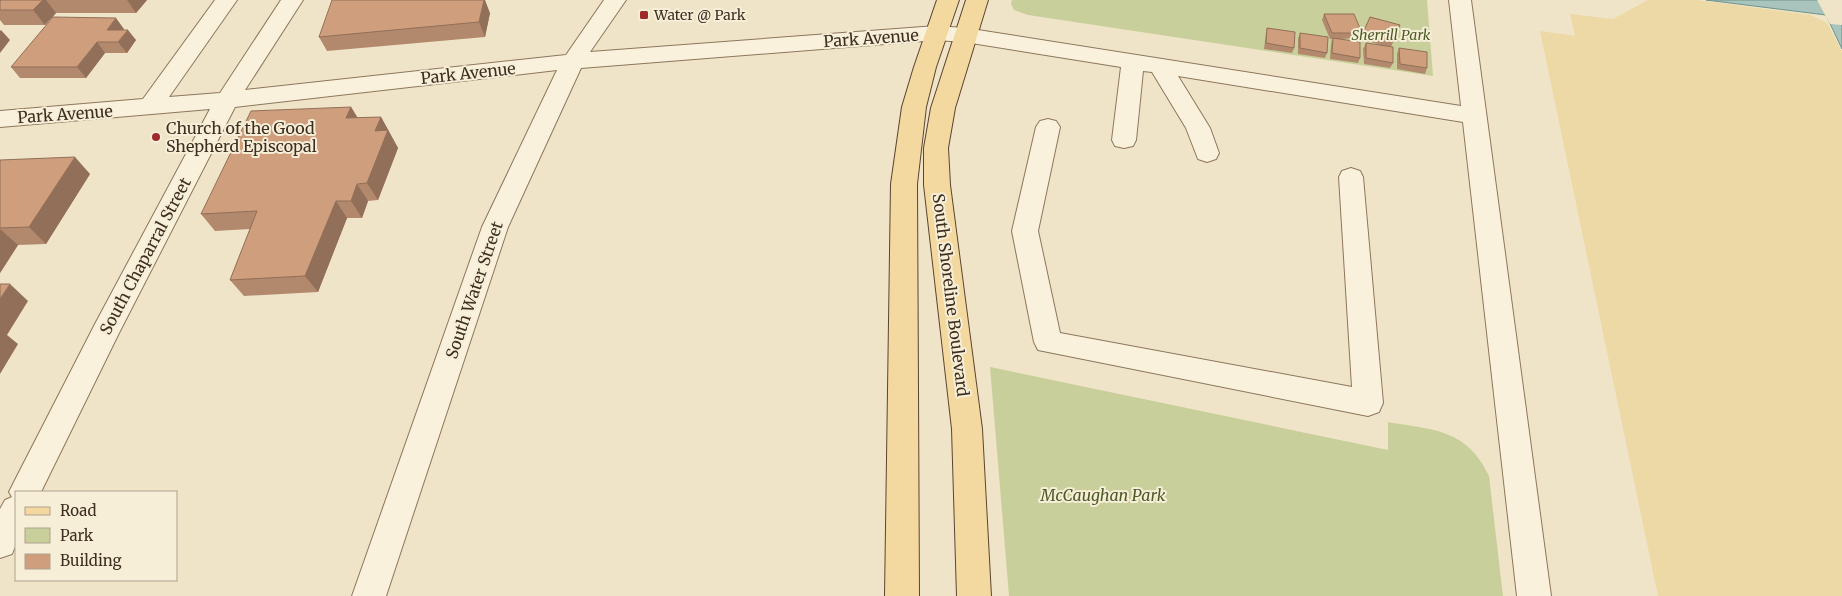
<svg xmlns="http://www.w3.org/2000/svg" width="1842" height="596" viewBox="0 0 1842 596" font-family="Merriweather,serif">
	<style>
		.green { fill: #c9cf9b }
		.sand { fill: #ecd9a5 }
		.water { fill: #a9c4bc; stroke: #6f938a }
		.pier { fill: #f0e4c8 }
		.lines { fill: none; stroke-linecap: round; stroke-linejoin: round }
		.minor-casing { stroke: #8d765c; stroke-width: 2 }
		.major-casing { stroke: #5b4430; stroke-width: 2 }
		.minor { fill: #faf1dc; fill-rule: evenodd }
		.major { fill: #f3d9a0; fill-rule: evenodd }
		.wall { fill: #b2896c }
		.shaded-wall { fill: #916f58 }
		.building { fill: #cf9f7d; stroke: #916f58 }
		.poi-dot { fill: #9e2a2b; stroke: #f7eed8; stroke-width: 2 }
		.labels { text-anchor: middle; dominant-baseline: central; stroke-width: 4; stroke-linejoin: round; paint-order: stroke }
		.far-poi-label { font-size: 14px; fill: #3d2e20; stroke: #f7eed8; text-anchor: start }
		.far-park-label { font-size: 14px; font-style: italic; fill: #4d5a26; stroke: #f7eed8 }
		.street-label { font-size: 16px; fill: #3d2e20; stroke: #f7eed8 }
		.poi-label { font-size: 16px; fill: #3d2e20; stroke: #f7eed8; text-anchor: start }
		.park-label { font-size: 16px; font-style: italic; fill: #4d5a26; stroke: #f7eed8 }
	</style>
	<rect width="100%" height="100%" fill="#f0e4c8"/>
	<!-- green -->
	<path class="green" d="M1012 0H1427L1433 76 1028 15 1014 10 1011 4Z
		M990 367 1388 450V422C1434 430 1467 429 1489 476L1503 596H1009Z"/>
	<!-- sand -->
	<path class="sand" d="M1648 0H1696L1811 15 1827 23 1842 52V596H1658L1540 31 1575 36 1570 14 1613 19Z"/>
	<!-- water -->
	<path class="water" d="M1706 0H1842V49L1826 15Z"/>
	<!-- pier -->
	<path class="pier" d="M1817 0H1842V25L1830 24Z"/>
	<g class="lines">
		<defs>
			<path id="minor" d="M215 0H237L169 97 220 93 281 0H303L245 90 566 55 604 0H626L590 52 936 26 965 28 1461 106 1449 0H1471L1551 596H1517L1463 122 1178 76 1210 128 1219 153 1216 159 1207 162 1198 159 1186 128 1152 72 1143 71 1136 140 1133 146 1124 148 1115 146 1112 140 1121 67 965 42 936 40 581 68 508 227 386 596H352L482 227 557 70 235 107 119 333 41 492H16V544L12 554 0 558V509L5 500 12 497 9 492 14 482 95 324 210 109 0 127V111L143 99Z
				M1048 119 1056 121 1060 127 1038 231 1060 333 1352 387 1339 177 1342 171 1351 168 1360 171 1363 177 1383 403 1379 412 1368 416 1038 350 1034 342 1012 231 1036 127 1040 121Z"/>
			<path id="major" d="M937 0H959L936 67 926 107 917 184 919 596H885L891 184 902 107 914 67Z
				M966 0H988L955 108 948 148 950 185 982 429 991 596H957L952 429 924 185V148L931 108Z"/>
		</defs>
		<!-- minor casing -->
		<use href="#minor" class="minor-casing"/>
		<!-- major casing -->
		<use href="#major" class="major-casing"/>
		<!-- minor -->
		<use href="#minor" class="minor"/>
		<!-- major -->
		<use href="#major" class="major"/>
	</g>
	<!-- wall -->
	<path class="wall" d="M1 0H147L136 13H56L45 25H4L0 20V1Z
		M490 13 485 37 327 51 319 37Z
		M1324 14 1362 33 1360 38 1340 39 1360 58 1358 63 1330 59 1331 44 1332 39H1330L1322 20Z
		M1370 17 1400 25 1391 47 1393 63 1390 68 1364 64 1363 49 1366 43 1384 46 1361 39Z
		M1267 28 1294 48 1292 53 1264 49 1266 33Z
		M124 29 123 30 136 40 127 53H105L86 78H20L11 67Z
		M1300 33 1327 53 1325 58 1298 54V39Z
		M1399 48 1427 68 1425 74 1397 69V54Z
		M351 107 358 118 381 117 398 148 378 200 368 201 362 218H347L318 292 244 296 230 280 250 229 215 231 201 214Z
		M0 160 90 174 46 244 18 245 0 273Z"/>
	<!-- shaded-wall -->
	<path class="shaded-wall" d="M43 0H46L56 13 45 25 33 10Z
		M127 0H147L136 13Z
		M484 0H485L490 13 485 37 479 22Z
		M116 18 124 29 115 40 107 30Z
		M1 30 10 40 0 53V31Z
		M128 30 136 40 127 53 118 42Z
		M97 42 105 53 86 78 77 67Z
		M351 107 361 124 346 118Z
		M381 117 398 148 378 200 367 183 375 131Z
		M75 157 90 174 46 244 29 227Z
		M357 184 368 201 362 218 351 201Z
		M336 201 347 218 318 292 305 276Z
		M0 229 18 245 0 273Z
		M10 284 28 301 7 335 18 344 0 374V299Z"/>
	<!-- building -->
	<path class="building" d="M1 0H43L33 10H0V1Z
		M332 0H484L479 22 319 37Z
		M1324 14H1354L1362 33H1332Z
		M53 17 116 18 107 30H128L118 42H97L77 67H11Z
		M1370 17 1400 25 1393 42 1363 33Z
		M1267 28 1295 32 1294 48 1266 43Z
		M1300 33 1328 37 1327 53 1300 48Z
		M1333 38 1360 42V58L1332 53Z
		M1366 43 1393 47V63L1366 58Z
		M1399 48 1427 52V68L1400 64Z
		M351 107 346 118 381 117 375 131 388 130 367 183 357 184 351 201H336L305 276 230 280 257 211 201 214 251 111Z
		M75 157 29 227 0 228V160Z
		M0 284H10L0 299Z"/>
	<!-- markers -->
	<g class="poi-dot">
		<rect x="639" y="10" width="10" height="10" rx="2.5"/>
		<circle cx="156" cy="137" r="5"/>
	</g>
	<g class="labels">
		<!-- far-poi labels -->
		<g class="far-poi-label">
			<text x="654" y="15">Water @ Park</text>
		</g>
		<!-- far-park labels -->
		<g class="far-park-label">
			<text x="1391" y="35">Sherrill Park</text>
		</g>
		<!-- street labels -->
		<g class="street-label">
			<text transform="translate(871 38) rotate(-4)">Park Avenue</text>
			<text transform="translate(468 73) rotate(-6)">Park Avenue</text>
			<text transform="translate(65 114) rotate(-4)">Park Avenue</text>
			<text transform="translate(145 256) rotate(-62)">South Chaparral Street</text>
			<text transform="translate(474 290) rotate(-71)">South Water Street</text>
			<text transform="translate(951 295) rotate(83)">South Shoreline Boulevard</text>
		</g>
		<!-- poi labels -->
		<g class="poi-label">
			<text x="166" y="128">Church of the Good<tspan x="166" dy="18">Shepherd Episcopal</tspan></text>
		</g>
		<!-- park labels -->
		<g class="park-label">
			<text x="1103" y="495">McCaughan Park</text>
		</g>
	</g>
	<!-- legend -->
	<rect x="15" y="491" width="162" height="90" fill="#f7eed8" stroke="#ada18e"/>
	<rect x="25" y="507" width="25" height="8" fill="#f3d9a0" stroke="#ada18e"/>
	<text x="60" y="516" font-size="15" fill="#3d2e20">Road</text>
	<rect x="25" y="528" width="25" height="15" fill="#c9cf9b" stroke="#ada18e"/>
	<text x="60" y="541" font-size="15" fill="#3d2e20">Park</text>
	<rect x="25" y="554" width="25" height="15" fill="#cf9f7d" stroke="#ada18e"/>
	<text x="60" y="566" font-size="15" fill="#3d2e20">Building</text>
</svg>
